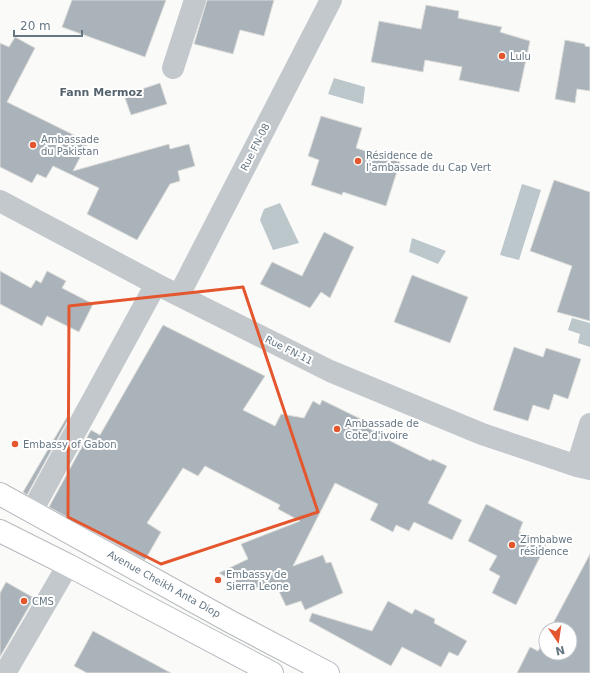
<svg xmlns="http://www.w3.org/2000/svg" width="590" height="673" viewBox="0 0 590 673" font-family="'DejaVu Sans',sans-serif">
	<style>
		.water { fill: #bbc7cb }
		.building { fill: #aab3b9; stroke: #dcdcda }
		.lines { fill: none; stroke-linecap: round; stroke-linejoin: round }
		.major-casing { stroke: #b5babe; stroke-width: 24 }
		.minor { stroke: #c3c8cc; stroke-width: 22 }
		.major { stroke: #fff; stroke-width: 22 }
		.marked { fill: none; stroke: #e4572e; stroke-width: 3; stroke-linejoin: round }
		.poi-dot { fill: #e4572e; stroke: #fff; stroke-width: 1.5 }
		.labels { text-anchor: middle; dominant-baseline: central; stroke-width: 4; stroke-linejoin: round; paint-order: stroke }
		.poi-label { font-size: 10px; fill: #657683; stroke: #fff; text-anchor: start }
		.street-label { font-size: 10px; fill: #657683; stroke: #fff }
		.neighbourhood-label { font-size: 11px; font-weight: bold; fill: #57646e; stroke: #fff }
	</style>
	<rect width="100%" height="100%" fill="#fafaf8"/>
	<!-- water -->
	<path class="water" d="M334 78 365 87 363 104 328 94Z
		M522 184 541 190 519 260 500 255Z
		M280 203 299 243 273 250 260 220 264 209Z
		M412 238 446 251 438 264 409 252Z
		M572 318 590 323V347L578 343 580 334 568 330Z"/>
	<!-- building -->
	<path class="building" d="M72 0H166L145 57 62 27Z
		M207 0H274L264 36 240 30 233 54 194 44Z
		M426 5 459 11 458 18 502 27 500 32 530 41 519 92 459 80 462 67 425 60 423 72 371 62 379 21 421 29Z
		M15 37 35 48 7 102 88 142 73 171 169 144 170 149 189 144 195 166 178 171 180 181 170 184 137 240 87 214 99 188 53 166 46 178 37 174 32 183 0 167V43L9 47Z
		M565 40 585 44V46L590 47V91L577 89 575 103 555 99Z
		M160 83 167 104 131 115 124 95Z
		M321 116 362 128 356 148 400 162 386 206 343 192 342 195 311 185 319 160 308 156Z
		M554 180 590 192V321L557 312 572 266 530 251Z
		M324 232 354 247 330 298 321 292 310 308 260 284 272 262 302 276Z
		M0 271 31 288 36 280 41 283 47 271 66 281 62 288 93 304 79 332 47 316 42 326 0 304Z
		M412 275 468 297 450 343 394 322Z
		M163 325 265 376 243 410 275 426 281 414 304 418 313 401 320 405 322 400 373 425 370 429 379 434 378 435 431 461 432 459 447 466 428 503 462 520 452 540 414 522 409 531 396 525 393 532 370 520 378 504 335 483 293 566 323 555 326 563 331 562 343 593 305 610 301 601 286 606 275 583 249 590 219 573 248 559 241 544 300 521 278 509 280 505 205 466 198 476 183 468 147 523 161 532 145 560 49 507 91 430 100 435Z
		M514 347 543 357 546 348 581 359 568 399 554 394 549 410 533 405 528 421 493 410Z
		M67 417 69 418 27 495 23 492Z
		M486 504 523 522 519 532 546 545 516 605 492 593 500 576 489 570 497 556 468 541Z
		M590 554V673H517L530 647 538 651 546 637V653H570V629H550Z
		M6 582 34 598 0 657V593Z
		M388 601 412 614 415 609 435 619 434 623 467 641 458 656 449 652 441 667 402 647 391 666 309 621 312 613 372 631Z
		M93 631 171 673H87L74 666Z"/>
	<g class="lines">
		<defs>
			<path id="major" d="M0 494 231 622 328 673
				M0 531 68 565 272 673"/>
		</defs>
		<!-- major casing -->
		<use href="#major" class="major-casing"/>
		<!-- minor -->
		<path class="minor" d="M173 68 195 0
			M0 201 156 284 330 371 482 434 577 466 590 469
			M179 295 331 0
			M577 466 590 424
			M32 511 156 284
			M5 673 68 565"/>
		<!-- major -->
		<use href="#major" class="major"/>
	</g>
	<!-- marked area -->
	<path class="marked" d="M243 287 318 512 161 564 68 517 69 306Z"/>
	<!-- markers -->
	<g class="poi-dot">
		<circle cx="502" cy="56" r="4"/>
		<circle cx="33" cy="145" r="4"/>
		<circle cx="358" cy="161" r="4"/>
		<circle cx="337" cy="429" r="4"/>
		<circle cx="15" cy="444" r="4"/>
		<circle cx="512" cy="545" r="4"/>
		<circle cx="218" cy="580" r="4"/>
		<circle cx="24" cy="601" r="4"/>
	</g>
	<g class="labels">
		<!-- poi labels -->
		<g class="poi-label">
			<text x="510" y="56">Lulu</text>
			<text x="41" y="139">Ambassade<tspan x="41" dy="12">du Pakistan</tspan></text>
			<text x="366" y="155">Résidence de<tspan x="366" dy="12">l'ambassade du Cap Vert</tspan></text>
			<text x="345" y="423">Ambassade de<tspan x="345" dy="12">Cote d'ivoire</tspan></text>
			<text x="23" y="444">Embassy of Gabon</text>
			<text x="520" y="539">Zimbabwe<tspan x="520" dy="12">résidence</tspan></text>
			<text x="226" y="574">Embassy de<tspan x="226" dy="12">Sierra Leone</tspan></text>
			<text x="32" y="601">CMS</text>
		</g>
		<!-- street labels -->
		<g class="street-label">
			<text transform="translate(255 147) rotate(-63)">Rue FN-08</text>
			<text transform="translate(289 350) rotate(27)">Rue FN-11</text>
			<text transform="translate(164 584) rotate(29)">Avenue Cheikh Anta Diop</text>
		</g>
		<!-- neighbourhood labels -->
		<g class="neighbourhood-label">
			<text x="101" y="92">Fann Mermoz</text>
		</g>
	</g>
	<!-- north arrow -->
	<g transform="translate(558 641) rotate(167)"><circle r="19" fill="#ffffff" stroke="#c1c8cd"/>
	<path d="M0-3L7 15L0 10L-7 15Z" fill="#e4572e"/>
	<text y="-6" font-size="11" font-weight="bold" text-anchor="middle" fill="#657683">N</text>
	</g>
	<!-- scale -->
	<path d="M14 30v6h68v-6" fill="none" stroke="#657683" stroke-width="2"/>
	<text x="20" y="30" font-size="12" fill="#657683" stroke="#ffffff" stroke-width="3" paint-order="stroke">20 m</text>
</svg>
